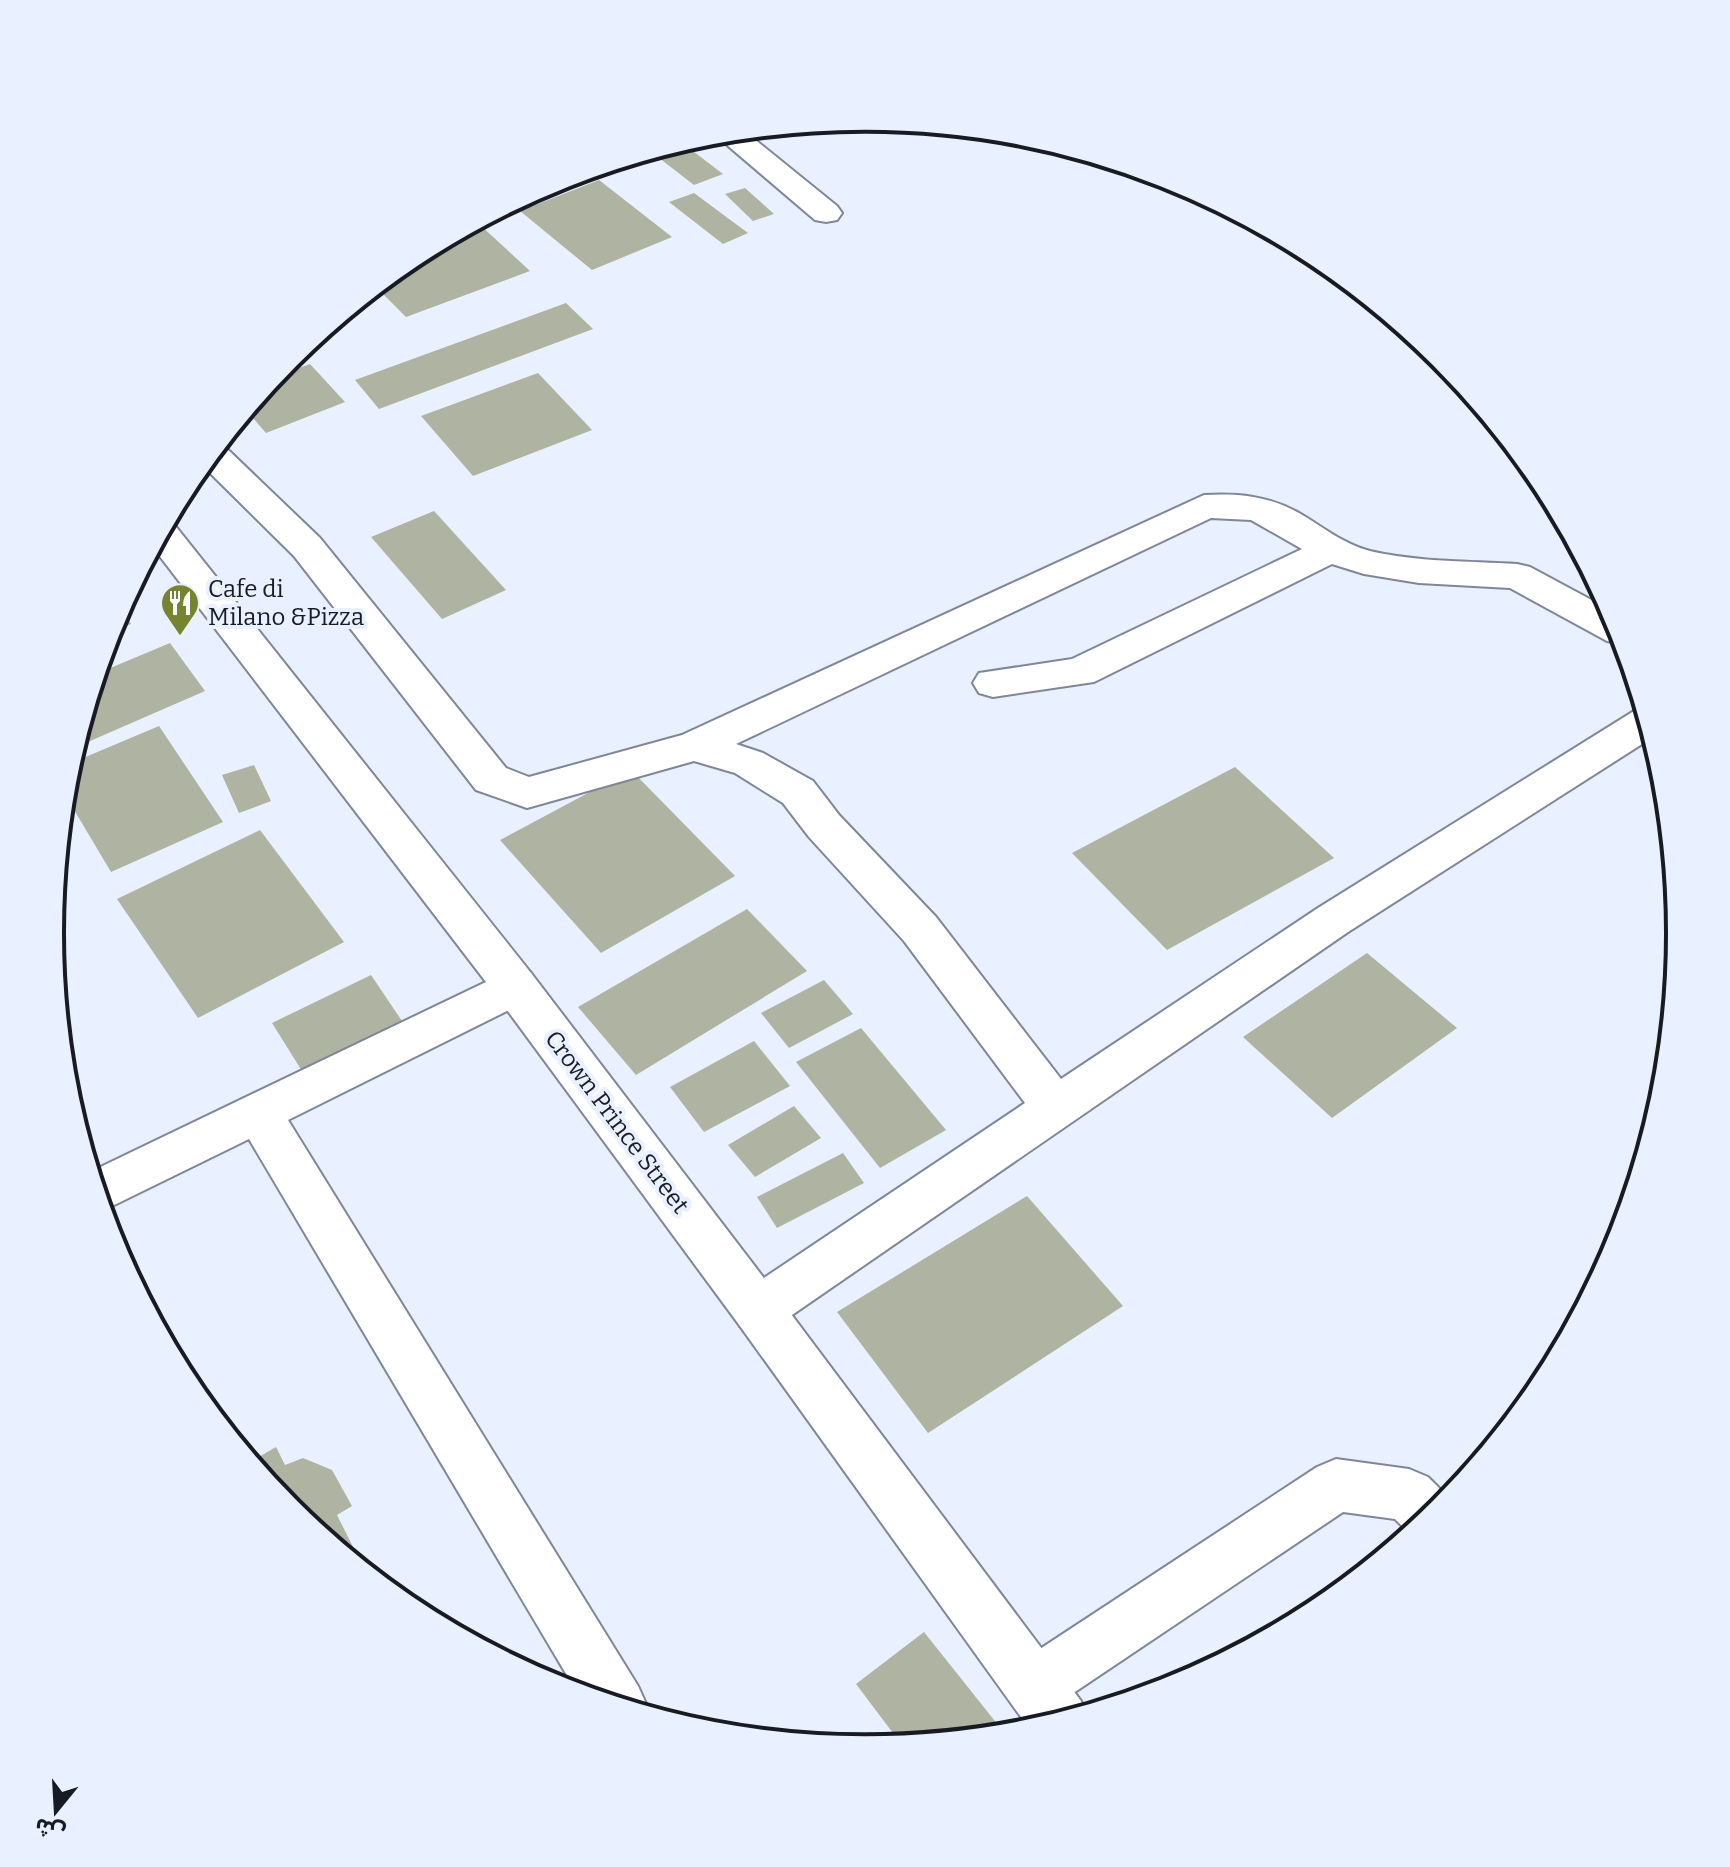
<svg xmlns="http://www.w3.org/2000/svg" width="1730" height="1867" viewBox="0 0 1730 1867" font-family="Bitter,'Noto Sans Arabic',serif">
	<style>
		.building { fill: #afb3a1 }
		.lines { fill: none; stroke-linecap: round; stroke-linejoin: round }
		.street-casing { stroke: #7f8697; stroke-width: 4 }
		.secondary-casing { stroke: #7f8697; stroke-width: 4 }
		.street { fill: #fff; fill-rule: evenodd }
		.secondary { fill: #fff; fill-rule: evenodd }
		.labels { text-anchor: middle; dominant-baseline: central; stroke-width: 8; stroke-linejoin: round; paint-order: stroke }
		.poi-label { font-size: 24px; fill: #181b21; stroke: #e9f0ff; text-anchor: start }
		.street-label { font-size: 24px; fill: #181b21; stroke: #e9f0ff }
		.rim { fill: none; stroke: #181b21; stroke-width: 4 }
	</style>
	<rect width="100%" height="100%" fill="#e9f0ff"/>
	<!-- building -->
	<path class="building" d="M681 142 723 174 694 185 650 151Z
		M599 180 672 237 592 270 520 211Z
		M745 188 774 214 753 221 725 194Z
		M694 193 748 233 723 244 669 202Z
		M479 224 530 271 406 317 375 286 413 256Z
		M566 303 593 329 379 409 355 380Z
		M310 364 345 402 266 433 246 410 271 378Z
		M538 373 592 430 473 476 421 416Z
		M434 511 506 590 442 619 371 537Z
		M120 606 131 624 109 633 112 621Z
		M170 643 205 691 74 748 96 674Z
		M159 726 223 822 111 872 64 793 69 764Z
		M254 765 271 801 239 813 222 775Z
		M1235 767 1334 858 1167 950 1072 853Z
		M631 770 735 876 601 953 500 840Z
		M260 830 344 942 198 1018 117 899Z
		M747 909 807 971 636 1075 578 1007Z
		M1367 953 1457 1028 1332 1118 1243 1037Z
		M371 975 402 1021 302 1071 272 1023Z
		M824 980 853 1014 789 1048 761 1013Z
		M861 1028 946 1130 880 1168 796 1062Z
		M754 1041 790 1086 704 1132 670 1087Z
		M794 1106 821 1138 755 1177 728 1145Z
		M843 1153 864 1183 777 1228 757 1197Z
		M1027 1196 1123 1306 928 1433 837 1312Z
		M276 1447 285 1465 303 1458 332 1470 352 1506 337 1515 366 1573 288 1509 250 1462Z
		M924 1632 1006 1735 902 1745 856 1684Z"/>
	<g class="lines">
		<defs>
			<path id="street" d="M743 130 837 206 842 213 837 220 826 222 815 220 713 133Z
				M218 444 223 445 320 538 506 768 529 777 682 735 1204 495C1238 493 1269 496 1299 513 1323 527 1343 544 1370 551 1417 562 1468 561 1517 564L1530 567 1612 611 1625 644 1607 641 1510 588 1419 583 1364 574 1332 564 1094 682 993 697 979 693 973 683 979 673 1072 659 1302 549 1251 520 1211 518 736 744 763 753 813 781 839 815 936 917 1061 1079 1318 908 1634 711 1644 708 1653 737 1348 932 776 1326 758 1333 740 1326 733 1310 740 1294 1025 1103 904 941 809 837 783 803 735 773 694 761 527 808 476 790 294 556 201 464Z
				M515 968 531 973 537 986 531 999 288 1120 638 1686 647 1706 644 1714 578 1694 249 1139 102 1211 90 1172Z
				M1336 1459 1409 1469 1428 1477 1450 1499 1411 1535 1395 1519 1343 1512 1054 1706 1034 1715 1014 1706 1005 1686 1014 1666 1317 1467Z"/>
			<path id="secondary" d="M166 521 173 523 531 973 776 1294 1081 1701 1086 1714 1031 1731 740 1326 499 999 152 546Z"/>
		</defs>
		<!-- street casing -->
		<use href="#street" class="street-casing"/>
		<!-- secondary casing -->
		<use href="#secondary" class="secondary-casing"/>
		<!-- street -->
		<use href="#street" class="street"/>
		<!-- secondary -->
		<use href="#secondary" class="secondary"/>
	</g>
	<!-- icons -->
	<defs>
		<symbol id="restaurant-pin" viewBox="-11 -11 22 30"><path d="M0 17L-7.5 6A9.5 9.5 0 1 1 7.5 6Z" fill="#768330" stroke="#e9f0ff"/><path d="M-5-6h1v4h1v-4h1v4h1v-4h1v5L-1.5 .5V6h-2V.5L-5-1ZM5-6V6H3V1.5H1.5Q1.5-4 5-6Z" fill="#fff"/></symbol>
	</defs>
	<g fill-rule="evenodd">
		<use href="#restaurant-pin" x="158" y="581" width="44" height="60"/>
	</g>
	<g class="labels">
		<!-- poi labels -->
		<g class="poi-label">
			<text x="208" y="589">Cafe di<tspan x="208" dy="28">Milano &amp;Pizza</tspan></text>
		</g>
		<!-- street labels -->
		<g class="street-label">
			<text transform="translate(617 1122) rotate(53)">Crown Prince Street</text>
		</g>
	</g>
	<!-- crop -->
	<path d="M0 0H1730V1867H0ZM64 933a801 801 0 1 1 1602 0a801 801 0 1 1-1602 0Z" fill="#e9f0ff" fill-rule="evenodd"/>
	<path class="rim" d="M64 933a801 801 0 1 1 1602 0a801 801 0 1 1-1602 0Z"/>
	<!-- north arrow -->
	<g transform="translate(56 1811) rotate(198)" stroke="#e9f0ff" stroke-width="6" paint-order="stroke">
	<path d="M0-6L14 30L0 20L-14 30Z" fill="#181b21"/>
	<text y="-12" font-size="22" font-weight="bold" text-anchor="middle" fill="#181b21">ش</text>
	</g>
</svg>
